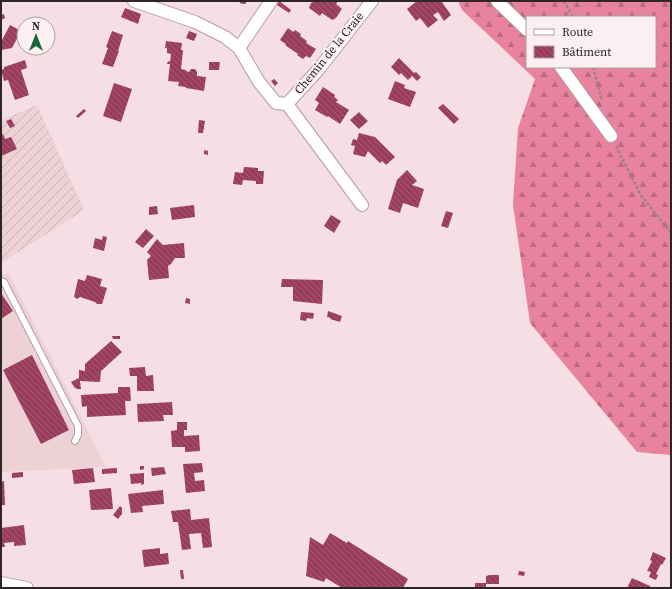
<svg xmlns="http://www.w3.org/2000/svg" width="672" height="589" viewBox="0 0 672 589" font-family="'Source Serif 4',serif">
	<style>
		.built { fill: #eed0d7 }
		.industrial { fill: url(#industrial-furrows) }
		.forest { fill: url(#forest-firs); fill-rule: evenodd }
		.building { fill: url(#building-back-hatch) }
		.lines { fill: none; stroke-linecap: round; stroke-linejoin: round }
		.service-casing { stroke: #b29da2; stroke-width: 8 }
		.minor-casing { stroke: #b29da2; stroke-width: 14 }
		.path { stroke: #958588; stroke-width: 2.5; stroke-dasharray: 3 2; stroke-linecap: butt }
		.service { stroke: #fff; stroke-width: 6 }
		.minor { stroke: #fff; stroke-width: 12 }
		.labels { text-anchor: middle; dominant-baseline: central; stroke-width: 4; stroke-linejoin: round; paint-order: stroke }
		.street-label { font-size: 12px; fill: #2d2526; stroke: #fceff2 }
	</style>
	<defs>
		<pattern id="industrial-furrows" width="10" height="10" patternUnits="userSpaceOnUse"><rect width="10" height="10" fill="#eed0d7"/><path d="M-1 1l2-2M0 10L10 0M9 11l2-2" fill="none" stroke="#ccb2b8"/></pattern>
		<pattern id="forest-firs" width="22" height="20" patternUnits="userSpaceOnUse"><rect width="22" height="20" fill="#e882a0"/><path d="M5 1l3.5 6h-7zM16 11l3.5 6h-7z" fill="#bc6a82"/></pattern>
		<pattern id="building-back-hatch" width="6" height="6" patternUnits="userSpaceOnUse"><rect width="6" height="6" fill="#9a3c5b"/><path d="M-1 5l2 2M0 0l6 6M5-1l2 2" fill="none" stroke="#a45c74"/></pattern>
	</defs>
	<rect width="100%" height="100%" fill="#f5dfe4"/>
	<!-- built -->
	<path class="built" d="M9 274 106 467 1 472V275Z"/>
	<!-- industrial -->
	<path class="industrial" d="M37 105 84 210 1 263V120Z"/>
	<!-- forest -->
	<path class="forest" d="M458 1H671V455L637 452 530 323 513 205 518 128 535 79 462 10ZM527 17H655V67H527Z"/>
	<!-- building -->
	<path class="building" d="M239 1H247L245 4H243L240 3Z
		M279 1 291 10 289 13 277 5Z
		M316 1H338L336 4 342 9 336 18 332 20 322 13 320 16 309 8 311 3Z
		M417 1H443L442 2 451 15 444 21 438 12 433 15 438 20 428 28 420 18 416 21 407 9Z
		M125 8 141 14 138 24 121 17Z
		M4 14 5 18 1 20V15Z
		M10 25 21 31 12 48 1 50V42Z
		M288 28 293 32 295 30 301 34 300 36 307 41 306 43 316 49 310 58 306 56 303 59 297 55 298 54 285 45 286 44 280 40Z
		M112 31 123 35 118 51H119L113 67 102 64 108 48 106 47Z
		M189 31 197 34 194 41 186 38Z
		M166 41 182 43 181 50H183L181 69 186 70V71L189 72 191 69H195L197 72V76L206 77 204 91 186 88V87L178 86 179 82 168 81 170 64H167L168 61 170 62 171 54 167 53V48H165Z
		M399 58 414 73 416 72 421 77 417 81 412 76 408 80 401 73 399 75 391 67Z
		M25 60 27 68 21 70 29 95 15 100 8 80 4 81 1 70 4 69V67Z
		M209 62H220L219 70H209Z
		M274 79 278 83 275 86 271 81Z
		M395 81 405 85 404 88 416 92 410 107 388 99Z
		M114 83 132 89 121 122 103 116Z
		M323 87 335 95 334 97 338 100 336 102 349 110 340 124 328 116 327 117 315 110 319 103 315 100Z
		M443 104 459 119 454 124 438 108Z
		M84 109 86 111 78 118 76 116Z
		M359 112 368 121 359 129 350 120Z
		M11 119 15 126 10 128 6 121Z
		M199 120 205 121 203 133H198Z
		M359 133 375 137 395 157 386 165 382 161 380 163 368 151 365 157 353 154 355 146 351 145 353 139 357 140Z
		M3 134 5 139 11 137 17 149 1 156V135Z
		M204 150 208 151V155L204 154Z
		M244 167 258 168V171H264L263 184H256V181L243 180 242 185 233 184 235 172 243 173Z
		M407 170 417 181 412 185 424 189 418 208 403 203 400 213 388 209 397 180Z
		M194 205 195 217 172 220 170 208Z
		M157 206 158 214 149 215V207Z
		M446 211 453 213 448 228 441 226Z
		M331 215 341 221 334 233 324 226Z
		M146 229 154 236 143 248 135 242Z
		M103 236 107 237 104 251 93 248 95 238 102 240Z
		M157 239 163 245 184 243 185 258H175L171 264 168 266 169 278 149 280 147 260 151 256 147 252Z
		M87 275 102 279 100 286 107 288 102 304H97L95 302 80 297 77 299 74 297 78 279 85 281Z
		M282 279 323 280 322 304 293 301V287H281Z
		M1 293 13 311 1 319Z
		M186 298 190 299V304L185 303Z
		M328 311 342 316 340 322 330 319 331 318 327 317Z
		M301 312 314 313 313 319 307 318 306 321 300 320Z
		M112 336H120V339H113Z
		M111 341 122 352 101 371 100 382 80 381 81 389H77L74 387 71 382 79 378V370L85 371V364Z
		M32 355 69 430 41 444 3 370Z
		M145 367 146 376 153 375 154 391H137V376H130L129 368Z
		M118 387H130L131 401H125L126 415 87 417V406L82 407 81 395 118 393Z
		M172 402 173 415H163L164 421 138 422 137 404Z
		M177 422H187V430H184V436L199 435 200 451 185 452V447H172L171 431 177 430Z
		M202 463 203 472 194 473 195 481 204 480 205 491 186 493 183 464Z
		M140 466H144V469L140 470Z
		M164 467 166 474 152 476 151 468Z
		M93 468 95 482 74 484 72 470Z
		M117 468V473L102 474V469Z
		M23 472V477L12 478V473Z
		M144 473V484L141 485V483L131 484 130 474Z
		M4 481 5 505H1V482Z
		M111 488 113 509 91 510 89 490Z
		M163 490 164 504 142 506 143 512 131 513 128 494Z
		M120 506 122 508V514L118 519 113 515Z
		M190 509 191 520 209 518 212 547 203 548 201 533 189 534 191 549 182 550 178 522H173L171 511Z
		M24 525 26 545 14 546V542L4 543 5 547H2L1 528Z
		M330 533 347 543 348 541 408 579 403 588H342L326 578 324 582 306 576 310 537 323 545Z
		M160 548V554L168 553 169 564 144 567 142 550Z
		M653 552 666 558 662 565 661 564 656 574 658 575 656 580 649 577 651 572 647 571 652 561 650 560Z
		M180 570H183L184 579H181Z
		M519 571 525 572 524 576 518 575Z
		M490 575H499V584H486V576Z
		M632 578 650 586V588H627Z
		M475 583H486V588H475Z"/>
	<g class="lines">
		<defs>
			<path id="service" d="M1 281 4 282 78 426V435L75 441"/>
			<path id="minor" d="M134 1 195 22 225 37 239 48 259 82 276 103 287 104 318 70 372 1
				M497 1 527 30
				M239 48 271 1
				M561 67 611 136
				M287 104 362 205
				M1 583 27 588"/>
		</defs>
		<!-- service casing -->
		<use href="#service" class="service-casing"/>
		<!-- minor casing -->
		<use href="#minor" class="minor-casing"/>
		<!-- path -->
		<path class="path" d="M564 1 573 17
			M593 67 602 101
			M616 146 640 194 671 233"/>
		<!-- service -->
		<use href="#service" class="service"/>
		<!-- minor -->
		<use href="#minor" class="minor"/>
	</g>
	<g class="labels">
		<!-- street labels -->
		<g class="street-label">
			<text transform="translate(329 53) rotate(-51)">Chemin de la Craie</text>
		</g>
	</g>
	<!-- border -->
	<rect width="672" height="589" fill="none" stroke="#2d2526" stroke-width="4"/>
	<!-- legend -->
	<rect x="526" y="16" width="130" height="52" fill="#fceff2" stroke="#a99ea0"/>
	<rect x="534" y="29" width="20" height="6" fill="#ffffff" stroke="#a99ea0"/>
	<text x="562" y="36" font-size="12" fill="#2d2526">Route</text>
	<rect x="534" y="46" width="20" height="12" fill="url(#building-back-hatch)" stroke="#a99ea0"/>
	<text x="562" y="56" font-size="12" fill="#2d2526">Bâtiment</text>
	<!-- north arrow -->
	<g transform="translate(36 36)"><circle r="19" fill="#fceff2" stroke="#a99ea0"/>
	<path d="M0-3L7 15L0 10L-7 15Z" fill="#166737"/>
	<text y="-6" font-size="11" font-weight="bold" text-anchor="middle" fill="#2d2526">N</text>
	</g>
</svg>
